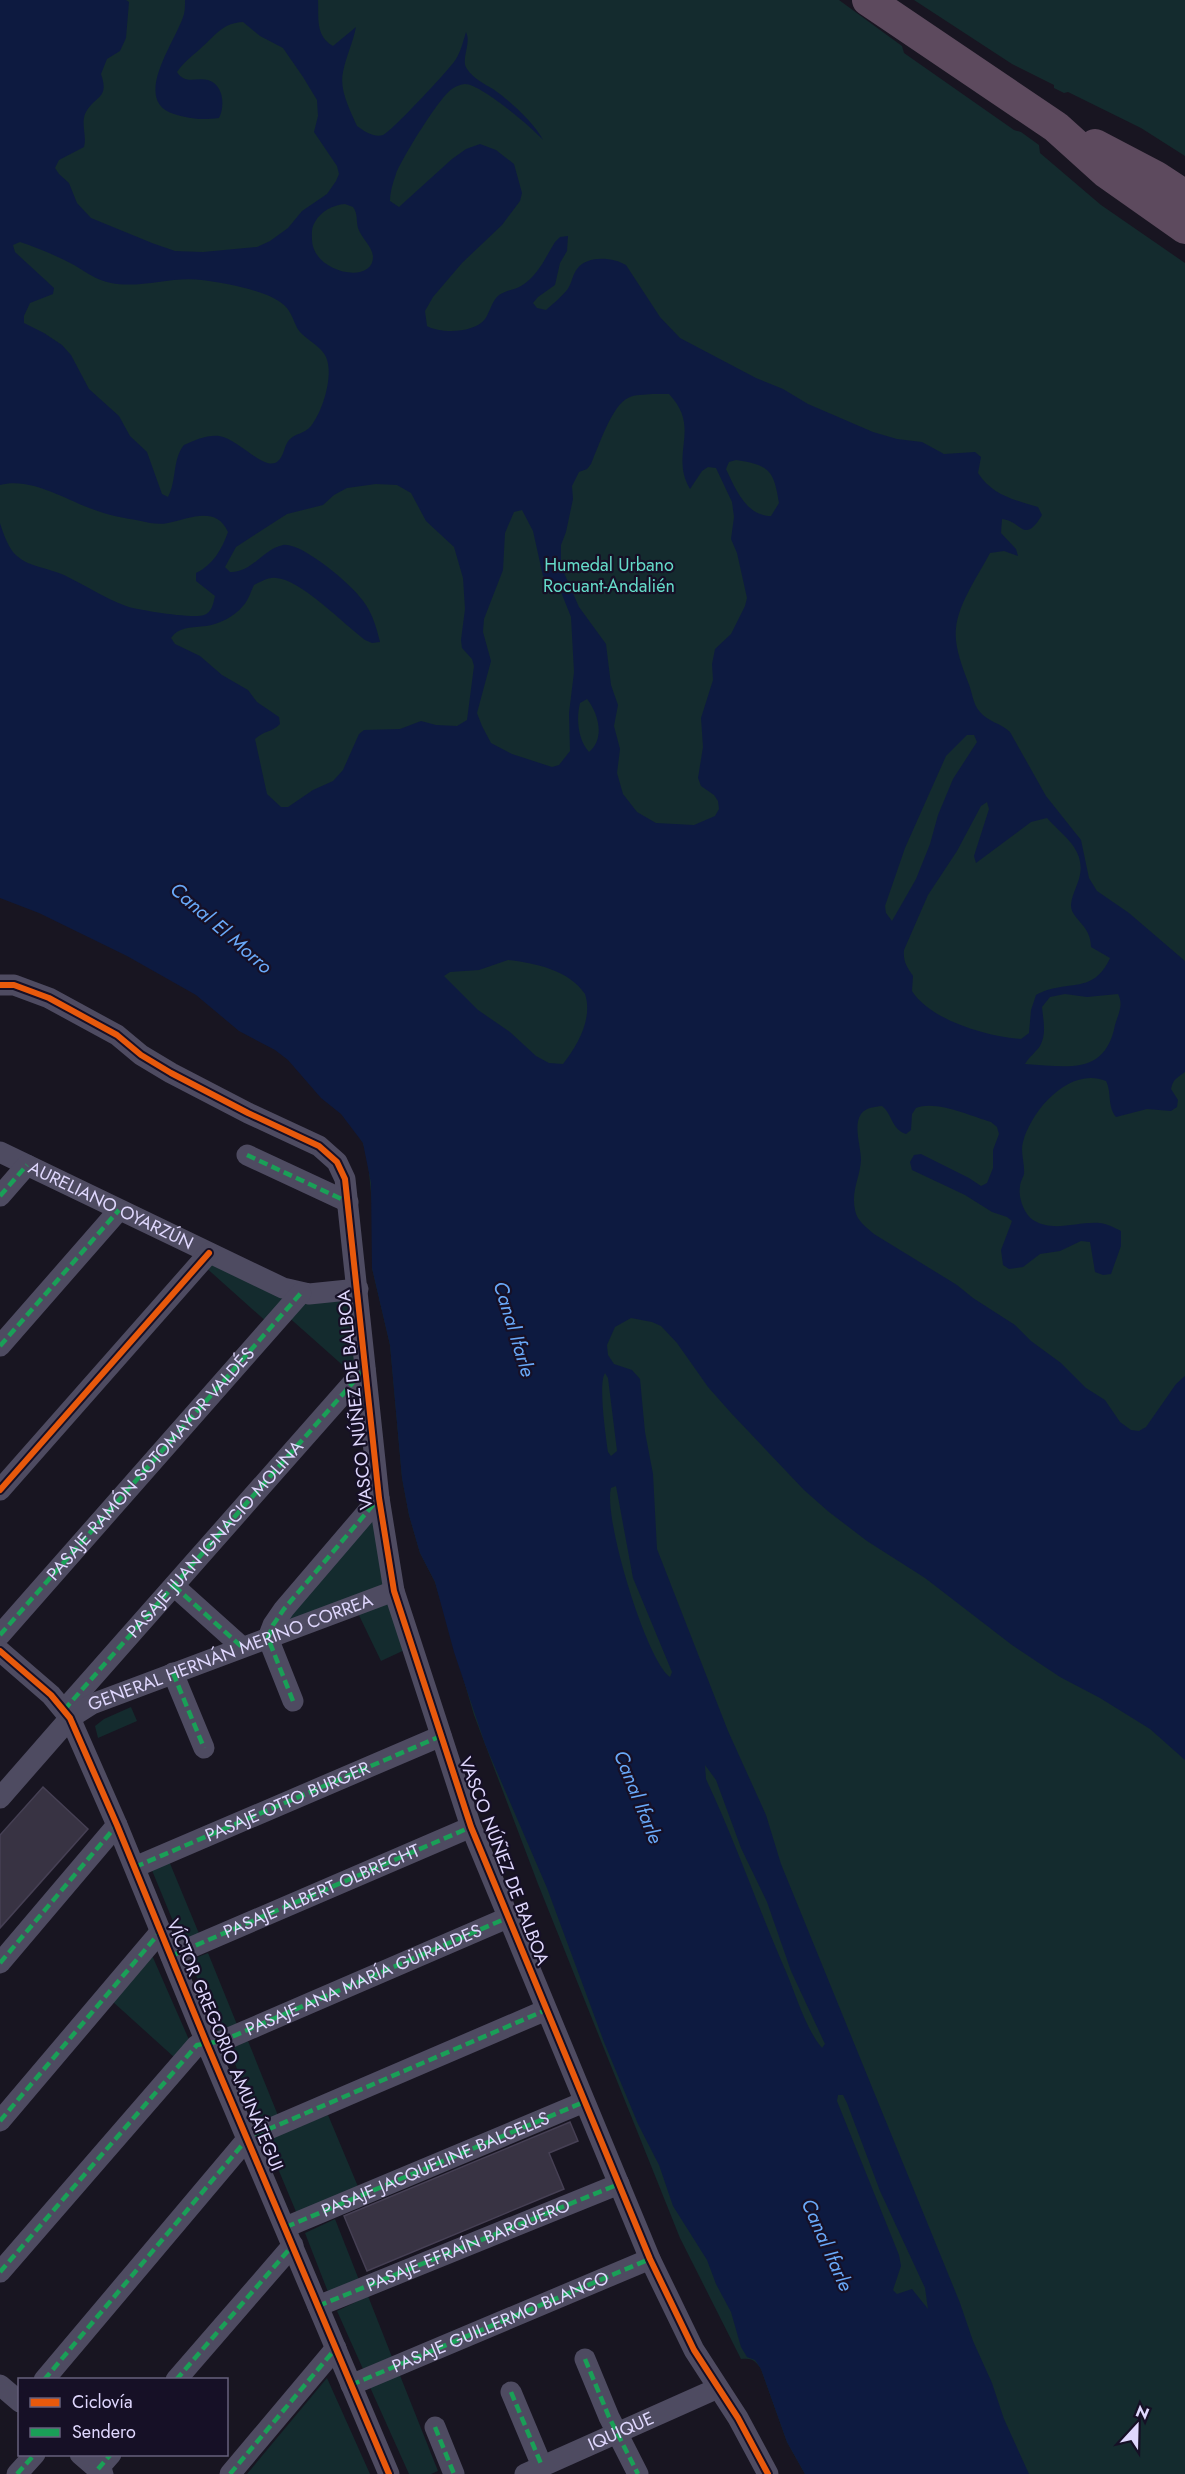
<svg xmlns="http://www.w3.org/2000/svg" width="1185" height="2474" viewBox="0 0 1185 2474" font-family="Jost,sans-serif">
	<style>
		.green { fill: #142b2e }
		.water { fill: #0d1a40; fill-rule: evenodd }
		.building { fill: #383343; stroke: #464054; stroke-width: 1.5 }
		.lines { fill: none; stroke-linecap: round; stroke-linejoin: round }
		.minor { stroke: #4e4b61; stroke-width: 21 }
		.highway { stroke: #5d4a5e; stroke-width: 32 }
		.quiet { stroke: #1a9f57; stroke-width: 4.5; stroke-dasharray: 9 4.5; stroke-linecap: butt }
		.cycleway-casing { stroke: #161026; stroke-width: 10 }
		.cycleway { stroke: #e8590c; stroke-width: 6 }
		.labels { text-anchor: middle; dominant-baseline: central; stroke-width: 4.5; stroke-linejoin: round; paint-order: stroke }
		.park-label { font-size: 18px; fill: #65dbc9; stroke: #161026 }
		.street-label { font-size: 18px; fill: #dfd7fd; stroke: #161026 }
		.water-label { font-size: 20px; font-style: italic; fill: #69a9f9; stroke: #161026 }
	</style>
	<rect width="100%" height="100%" fill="#181521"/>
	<!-- green -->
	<path class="green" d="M0 0H839L902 46 904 53 1014 130 1021 132 1039 145 1040 153 1101 205 1185 263V2474H805L787 2442 761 2369C755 2360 752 2358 741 2359L680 2238 538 1884 474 1715 435 1582 420 1553 409 1515 402 1478 390 1345 372 1268 373 1214 368 1162 363 1143 353 1127 379 1142 280 1049 170 971 0 890Z
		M914 0H1185V156L1141 128 1068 92 1064 93 1054 88V85L1012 64Z
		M210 1257 288 1293 269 1324 203 1265Z
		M357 1291 356 1377 285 1314 302 1295Z
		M378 1502 392 1590 275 1625Z
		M393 1593 411 1647 381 1661 355 1607Z
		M131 1707 137 1721 98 1738 95 1726 104 1719Z
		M169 1861 200 1936 182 1943 151 1868Z
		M151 1953 190 2042 175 2058 112 2001Z
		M208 1953 238 2027 220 2035 190 1960Z
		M248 2041 279 2118 260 2125 229 2049Z
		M328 2115 359 2189 297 2214 266 2140Z
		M335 2219 359 2280 328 2292 305 2233Z
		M368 2296 392 2357 363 2369 337 2311Z
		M399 2373 438 2471 431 2474H409L369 2385Z
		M327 2378 370 2474H247Z"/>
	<!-- water -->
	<path class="water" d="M0 0H126L129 2 126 38 120 51 107 59 101 74C110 100 94 95 85 114 81 125 87 136 84 147L59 160 55 168 59 174 69 183 77 203 91 218 152 243 175 251 203 252 257 247 270 241 288 228 302 211 327 194 336 181 339 174 337 166 314 132 318 116 317 100 303 77 283 48 260 36 243 22C222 23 215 36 200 49 191 57 184 62 177 72 185 85 196 77 208 80 224 85 225 106 219 118 201 120 190 119 174 114 130 100 177 40 184 14 185 10 185 4 185 0H318C319 17 315 36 333 46L356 27C353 43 346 56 343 72 339 90 350 110 357 126 364 131 374 138 383 135 389 134 451 68 456 59 461 51 463 42 466 32 472 44 460 59 467 69 473 78 484 84 493 89 508 99 535 124 543 140 531 127 481 84 465 84 462 84 454 87 452 89 440 96 401 160 396 174 393 182 390 193 390 201L399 207 452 159 466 149 480 144 496 150 514 164 522 193 520 201 502 225 462 263 433 297 425 311 427 326C442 334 474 333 485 319 490 312 492 300 499 295 506 290 515 290 521 286 538 276 545 258 555 242L560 237 568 236 567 251 560 263 555 285 538 297 533 303 537 308 546 310C553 304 561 297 567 290 572 284 572 275 577 269 587 255 613 257 626 265L660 317 680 338 756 378 783 389 808 404 873 432 897 439 922 442 944 454 975 452 981 457 978 473C992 495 1014 500 1038 507L1042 515C1024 545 1022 521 1002 519L1001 533 1016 549 1018 556 1004 551 990 553C978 576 959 602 956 628 954 646 962 666 968 682 972 691 973 705 980 712 988 722 1001 723 1010 732L1046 796 1081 840 1089 878 1097 891 1129 913 1185 961V1072C1177 1078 1173 1079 1171 1089L1178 1100 1177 1107 1171 1111 1147 1109 1116 1117C1107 1106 1112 1093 1106 1081 1069 1066 1031 1111 1023 1142 1020 1152 1025 1164 1024 1174 1023 1178 1020 1182 1020 1187 1018 1197 1024 1214 1033 1220 1054 1233 1077 1221 1100 1223 1108 1224 1115 1228 1121 1231V1246L1111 1274 1103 1275 1095 1272 1090 1242 1081 1241 1060 1251 1040 1254 1023 1267 1009 1269 1003 1265 1001 1250 1012 1221 1007 1217 992 1212 965 1195 912 1170 910 1162 914 1155 921 1154 969 1178 981 1186 987 1183 993 1168V1150L999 1134 997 1127 991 1122C970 1116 936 1100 916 1108L912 1114 911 1130 906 1134C891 1129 893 1115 882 1106 875 1107 866 1107 861 1114 853 1126 861 1146 861 1160 860 1178 851 1190 855 1210 857 1221 866 1227 874 1234L957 1285 973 1298 1015 1325 1031 1341 1061 1363 1086 1388 1105 1400 1120 1422 1131 1430 1139 1431 1146 1427 1176 1384 1185 1376V1760L1150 1729 1100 1698 1060 1677 1012 1645 925 1578 867 1541 829 1512 804 1490 731 1413 708 1387 677 1343 661 1326 652 1322 631 1318 615 1327 607 1345 608 1355 614 1364 632 1370 640 1379 645 1432 653 1474 657 1549 728 1731 766 1815 781 1864 960 2303 973 2341 992 2383 1004 2419 1029 2474H805L787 2442 761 2369 755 2360 747 2357 741 2347 731 2312 716 2284 707 2260 673 2206 659 2165 638 2124 604 2042 547 1888 485 1744 454 1652 435 1582 420 1553 409 1515 402 1478 390 1345 372 1268 371 1183 363 1143 341 1114 321 1098 288 1060 275 1050 239 1031 196 995 127 956 39 913 0 898V523C3 533 9 550 17 556 29 567 49 568 64 575 85 585 104 598 126 606 137 610 193 619 204 615 212 612 213 604 215 596L196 581V573C213 565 222 549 228 532 216 505 189 519 168 523 159 525 149 523 141 521 124 518 107 515 92 509 64 499 31 477 0 485ZM345 204 353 207C358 214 356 220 358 228 361 238 373 247 373 257 373 285 313 273 312 240 312 234 311 228 315 222 321 211 333 205 345 204ZM20 242C38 248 57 256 74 265 88 273 94 279 111 283 141 289 171 276 202 280 224 283 267 290 284 305 294 314 294 328 303 335 311 342 322 348 326 357 334 375 323 411 311 426 305 434 295 433 289 440 284 446 284 456 278 461 265 473 238 438 219 436 206 435 196 440 184 445 172 460 177 480 168 497L162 494 147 452 130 436 119 416 89 389 71 355 62 345 44 333 24 323V316L30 303 53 294 54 288 15 252 13 245ZM652 394H669C702 429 669 453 690 489L702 471 708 467 716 468 732 502 734 517 731 539 737 553 747 598 745 606 731 634 715 649 712 664 713 680 701 718 703 747 698 778 701 786 714 795 718 801 719 809 715 816 694 825 656 823 637 812 623 794 617 773 620 749 614 726 618 705 611 685 606 644 579 607 561 566V545L566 532 573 499 572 486 579 472 587 469 591 464C598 448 612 405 628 398 635 394 645 395 652 394ZM736 460C769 465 774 470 779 503L771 516C746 516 735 488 726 469L729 462ZM376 484 397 485 411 493 426 521 454 547 463 578 465 609 461 640 462 648 472 659 474 666 467 720 457 726 436 725 421 721 400 729 364 730 359 734 343 770 333 781 313 790 288 807H281L267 794 255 739C263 731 273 732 280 724L279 717 257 702 248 690 222 675 200 656 175 644 171 638C180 626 192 628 206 626 218 625 235 616 243 606 248 601 251 591 254 585 261 582 268 577 276 578 300 579 345 625 365 640L372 643 380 642C376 625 371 609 359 596 348 582 301 542 283 545 263 549 252 573 230 572L225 567 236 547 287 514 323 505 334 495 347 488ZM522 510 533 531 543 576 561 592 571 617 574 672 569 713 570 751 559 765 552 767 512 754 491 743 482 726 477 713 491 661 483 632 484 619 503 570 505 533 514 512ZM587 699C599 714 605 739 589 752 578 740 576 719 580 703ZM967 735H974L977 742 953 779 938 815 930 844 916 879 892 921 886 913 885 906 905 848 946 756ZM987 802 989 809 974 856 976 863 1031 822 1047 818C1064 837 1087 850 1079 879 1076 888 1071 898 1071 906 1072 920 1091 925 1091 947L1110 958C1093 996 1067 978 1036 995L1031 1010 1029 1033 1021 1039C988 1037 930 1020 912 991L913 976C907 967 903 962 904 950L928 895 957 851 981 806ZM508 960C535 963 569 970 585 994 593 1018 578 1045 563 1064L549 1063 536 1056 510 1032 478 1010 444 976 450 972 479 970ZM1065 994 1087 997 1118 994C1124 1005 1118 1014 1115 1025 1105 1077 1065 1066 1025 1064 1029 1057 1036 1052 1040 1046 1047 1034 1043 1019 1042 1007L1050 997ZM605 1373 608 1378 617 1451 611 1456 608 1452C606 1437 598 1384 605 1373ZM616 1486 633 1578 672 1672 670 1677C646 1660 603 1517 611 1488ZM705 1765 716 1780 741 1848 767 1902 791 1971 825 2044 822 2048C806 2029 797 1998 787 1974 759 1910 736 1843 706 1779ZM838 2095H843L847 2103 880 2191 925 2288 928 2309 912 2289 897 2294 893 2290 901 2266 899 2255 837 2101Z"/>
	<!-- building -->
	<path class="building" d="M43 1787 88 1829 0 1928V1835Z
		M570 2122 578 2141 549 2153 564 2189 367 2271 344 2216Z"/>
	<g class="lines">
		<!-- minor -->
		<g class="minor">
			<path d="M0 985H14L49 998 117 1035 141 1055 171 1073 248 1113 319 1146 337 1162 345 1179 379 1498 394 1591 471 1827 650 2259 694 2350 738 2418 768 2474"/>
			<path id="s1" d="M0 1152 283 1288 309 1294 358 1289"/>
			<path d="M247 1155 348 1202"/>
			<path d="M0 1196 27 1165"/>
			<path d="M0 1346 119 1210"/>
			<path d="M0 1490 209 1253"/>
			<path d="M174 1586 242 1647"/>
			<path d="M0 1635 301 1293"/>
			<path d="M0 1651 51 1695 70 1718 117 1825 206 2042 389 2474"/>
			<path d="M173 1673 204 1748"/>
			<path d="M293 1701 268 1638 273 1625 284 1609 379 1498"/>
			<path id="s2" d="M64 1710 365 1369"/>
			<path id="s3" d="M0 1798 70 1718 92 1704 394 1591"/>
			<path id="s4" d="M135 1867 441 1736"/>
			<path d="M171 1956 471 1827"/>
			<path d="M0 1963 117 1825"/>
			<path d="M0 2121 161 1931"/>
			<path id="s5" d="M286 2227 584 2102"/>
			<path d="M0 2272 197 2045 222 2041 507 1918"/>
			<path d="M318 2306 619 2184"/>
			<path d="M585 2359 609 2417 638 2474"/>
			<path d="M44 2380 248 2138 546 2010"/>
			<path d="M176 2380 293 2245"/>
			<path d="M0 2385 20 2402"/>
			<path d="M351 2385 650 2259"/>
			<path d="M511 2392 542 2466"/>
			<path d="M435 2427 454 2474"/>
			<path d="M80 2454 103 2474"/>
			<path d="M98 2469 111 2454"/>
			<path d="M17 2474 35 2454"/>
			<path d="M230 2474 336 2348"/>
			<path id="s6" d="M525 2474 718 2388"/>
		</g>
		<!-- highway -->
		<path class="highway" d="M868 0 1056 127 1107 173 1185 228
			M1095 145 1156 177 1185 196"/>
		<!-- quiet -->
		<g class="quiet">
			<path d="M247 1155 348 1202"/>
			<path d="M0 1196 27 1165"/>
			<path d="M0 1346 119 1210"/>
			<path d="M174 1586 242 1647"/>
			<path id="s7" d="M0 1635 301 1293"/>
			<path d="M173 1673 204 1748"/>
			<path d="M293 1701 268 1638 273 1625 284 1609 379 1498"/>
			<path d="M64 1710 365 1369"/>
			<path d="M135 1867 441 1736"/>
			<path id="s8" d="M171 1956 471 1827"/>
			<path d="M0 1963 117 1825"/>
			<path d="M0 2121 161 1931"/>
			<path d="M286 2227 584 2102"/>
			<path id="s9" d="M0 2272 197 2045 222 2041 507 1918"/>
			<path id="s10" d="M318 2306 619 2184"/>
			<path d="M585 2359 609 2417 638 2474"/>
			<path d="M44 2380 248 2138 546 2010"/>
			<path d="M176 2380 293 2245"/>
			<path id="s11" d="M351 2385 650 2259"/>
			<path d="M511 2392 542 2466"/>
			<path d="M435 2427 454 2474"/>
			<path d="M98 2469 111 2454"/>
			<path d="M17 2474 35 2454"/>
			<path d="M230 2474 336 2348"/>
		</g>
		<defs>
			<path id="cycleway" d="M0 985H14L49 998 117 1035 141 1055 171 1073 248 1113 319 1146 337 1162 345 1179 379 1498 394 1591 471 1827 650 2259 694 2350 738 2418 768 2474
				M0 1490 209 1253
				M0 1651 51 1695 70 1718 117 1825 206 2042 389 2474"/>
		</defs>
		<!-- cycleway casing -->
		<use href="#cycleway" class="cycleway-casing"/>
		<!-- cycleway -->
		<use href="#cycleway" class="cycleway"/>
	</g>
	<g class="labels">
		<!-- park labels -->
		<g class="park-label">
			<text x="609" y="565">Humedal Urbano<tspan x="609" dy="21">Rocuant-Andalién</tspan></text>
		</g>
		<!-- street labels -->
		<g class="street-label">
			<text stroke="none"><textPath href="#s1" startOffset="123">AURELIANO OYARZÚN</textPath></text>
			<text transform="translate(355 1400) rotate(-96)">VASCO NÚÑEZ DE BALBOA</text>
			<text stroke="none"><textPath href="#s7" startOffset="228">PASAJE RAMÓN SOTOMAYOR VALDÉS</textPath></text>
			<text stroke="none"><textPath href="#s2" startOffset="228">PASAJE JUAN IGNACIO MOLINA</textPath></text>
			<text stroke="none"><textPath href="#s3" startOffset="280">GENERAL HERNÁN MERINO CORREA</textPath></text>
			<text stroke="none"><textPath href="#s4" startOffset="166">PASAJE OTTO BURGER</textPath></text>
			<text transform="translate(504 1861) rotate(69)">VASCO NÚÑEZ DE BALBOA</text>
			<text stroke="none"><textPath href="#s8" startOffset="164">PASAJE ALBERT OLBRECHT</textPath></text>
			<text stroke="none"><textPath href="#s9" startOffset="480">PASAJE ANA MARÍA GÜIRALDES</textPath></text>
			<text transform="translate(225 2045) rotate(67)">VÍCTOR GREGORIO AMUNÁTEGUI</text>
			<text stroke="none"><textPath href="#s5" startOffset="162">PASAJE JACQUELINE BALCELLS</textPath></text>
			<text stroke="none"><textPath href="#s10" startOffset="162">PASAJE EFRAÍN BARQUERO</textPath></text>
			<text stroke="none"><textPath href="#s11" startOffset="162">PASAJE GUILLERMO BLANCO</textPath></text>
			<text stroke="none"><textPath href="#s6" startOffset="105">IQUIQUE</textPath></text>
		</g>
		<!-- water labels -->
		<g class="water-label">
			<text transform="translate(221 928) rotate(41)">Canal El Morro</text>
			<text transform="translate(514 1329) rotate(73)">Canal Ifarle</text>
			<text transform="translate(638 1797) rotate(68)">Canal Ifarle</text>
			<text transform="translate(827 2245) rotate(66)">Canal Ifarle</text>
		</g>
	</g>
	<!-- legend -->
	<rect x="18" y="2378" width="210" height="78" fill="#161026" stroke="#66607c" stroke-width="1.5"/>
	<rect x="30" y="2398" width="30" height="9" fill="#e8590c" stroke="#66607c" stroke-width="1.5"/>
	<text x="72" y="2408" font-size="18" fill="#dfd7fd">Ciclovía</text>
	<rect x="30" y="2428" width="30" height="9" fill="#1a9f57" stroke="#66607c" stroke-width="1.5"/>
	<text x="72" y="2438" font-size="18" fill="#dfd7fd">Sendero</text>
	<!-- north arrow -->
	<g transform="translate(1137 2426) rotate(22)" stroke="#161026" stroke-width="4.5" paint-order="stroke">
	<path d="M0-4.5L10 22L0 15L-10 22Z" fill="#dfd7fd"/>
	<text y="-9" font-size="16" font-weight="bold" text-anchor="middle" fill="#dfd7fd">N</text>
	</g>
</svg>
